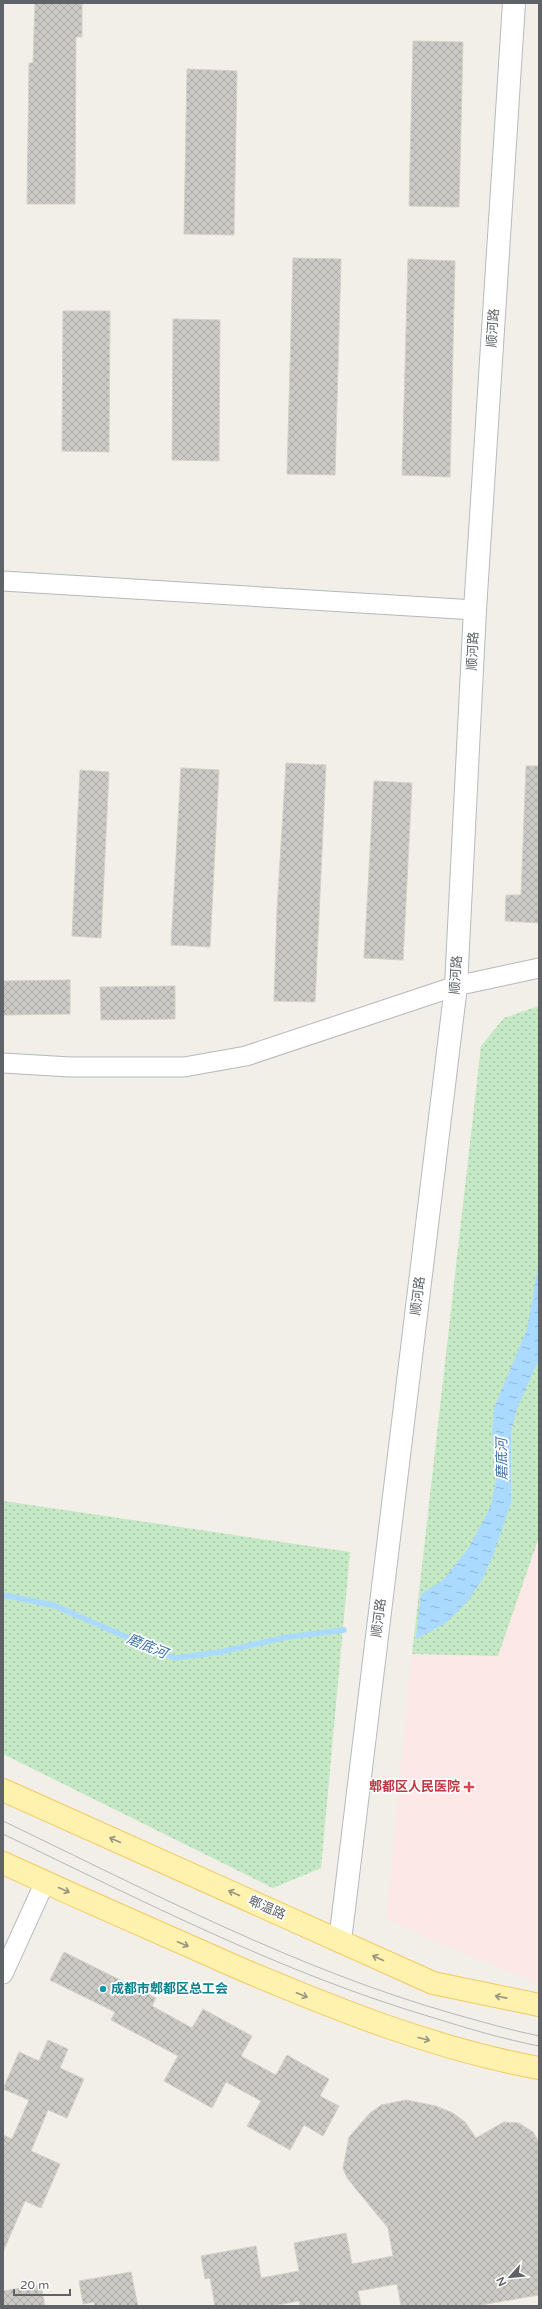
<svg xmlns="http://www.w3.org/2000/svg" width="542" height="2309" viewBox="0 0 542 2309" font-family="'Varela Round','Noto Sans SC',sans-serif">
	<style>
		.medical { fill: #fce8e6 }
		.park { fill: url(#park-dots) }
		.water { fill: url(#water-ripples) }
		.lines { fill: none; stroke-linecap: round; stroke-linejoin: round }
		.stream { stroke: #aadaff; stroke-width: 5.5 }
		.building { fill: url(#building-cross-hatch); stroke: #d6d1c6 }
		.street-casing { stroke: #b5b8bc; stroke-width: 21 }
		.secondary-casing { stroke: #b6babf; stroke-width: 24 }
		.primary-casing { stroke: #f2c960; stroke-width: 24 }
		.street { stroke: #fff; stroke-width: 19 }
		.secondary { stroke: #fff; stroke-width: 22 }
		.primary { stroke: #fff2af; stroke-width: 22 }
		.tram { stroke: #b6b7b8; stroke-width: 1 }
		.oneway { stroke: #979581 }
		.health-dot { fill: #e0444e; stroke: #fff; stroke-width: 1.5 }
		.culture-dot { fill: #0f9aa8; stroke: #fff; stroke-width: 1.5 }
		.labels { text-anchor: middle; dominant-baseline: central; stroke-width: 3.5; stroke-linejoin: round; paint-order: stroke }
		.street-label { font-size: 13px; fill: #5f6368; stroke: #fff }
		.health-label { font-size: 13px; font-weight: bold; fill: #be3a42; stroke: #fff; text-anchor: end }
		.culture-label { font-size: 13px; font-weight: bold; fill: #0d838f; stroke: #fff; text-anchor: start }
		.water-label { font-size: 14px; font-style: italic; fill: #4174aa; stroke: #fff }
	</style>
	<defs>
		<pattern id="park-dots" width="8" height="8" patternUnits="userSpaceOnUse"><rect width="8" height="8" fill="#c5e8c5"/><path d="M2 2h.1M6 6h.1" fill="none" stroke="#a3c0a4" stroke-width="1.8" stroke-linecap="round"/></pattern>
		<pattern id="water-ripples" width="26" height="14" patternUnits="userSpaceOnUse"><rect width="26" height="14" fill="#aadaff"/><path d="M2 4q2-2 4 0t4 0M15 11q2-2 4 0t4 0" fill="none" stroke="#8eb4d2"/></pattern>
		<pattern id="building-cross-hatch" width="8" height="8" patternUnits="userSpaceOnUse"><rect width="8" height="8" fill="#cccac5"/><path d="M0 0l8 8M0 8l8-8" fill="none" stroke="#a9a8a4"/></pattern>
	</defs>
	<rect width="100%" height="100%" fill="#f1efe8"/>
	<!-- medical -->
	<path class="medical" d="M539 1537V1984L432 1940 386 1918 412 1654 498 1655Z"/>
	<!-- park -->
	<path class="park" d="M539 1006V1537L498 1656 412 1654 481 1046 504 1018Z
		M3 1501 350 1552 321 1868 273 1888 3 1754Z"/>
	<!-- water -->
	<path class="water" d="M539 1261V1359L517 1409 511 1432V1503L494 1553 482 1580 468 1601 446 1623 416 1639 421 1594 443 1580 468 1549 491 1506 496 1478 492 1434 494 1408 527 1329Z"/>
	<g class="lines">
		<!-- stream -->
		<path class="stream" d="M3 1595 53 1605 175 1658 220 1652 287 1637 344 1630"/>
	</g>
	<!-- building -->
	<path class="building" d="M35 3H82V37H76L75 204H27L29 63H33Z
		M413 41 463 42 459 207 409 206Z
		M187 69 237 71 234 235 184 234Z
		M293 258 341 259 335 475 287 474Z
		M408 259 455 261 450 477 402 475Z
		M63 311H110L109 452 62 451Z
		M173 319 220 320 219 461 172 460Z
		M286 763 326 765 315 1002 274 1001 277 910Z
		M526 766H539V923L505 921 506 895H521Z
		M181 768 219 770 210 947 171 945Z
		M80 770 109 772 101 938 72 936Z
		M374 781 412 783 403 960 364 958Z
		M70 980V1014L3 1015V981Z
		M175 986V1019L101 1020 100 987Z
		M64 1952 156 1998 152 2006 192 2028 203 2009 252 2036 241 2056 276 2075 287 2055 329 2079 320 2096 339 2106 323 2136 304 2125 290 2150 247 2126 261 2101 226 2082 212 2108 164 2081 178 2056 111 2020 115 2012 50 1980Z
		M48 2040 68 2049 60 2068 84 2079 67 2118 48 2110 31 2151 60 2164 41 2208 25 2201 3 2252V2135L12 2139 29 2100 3 2089 19 2052 39 2061Z
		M406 2100 436 2106 453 2113 465 2122 476 2138 504 2122 519 2123 533 2132 539 2142V2295L475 2306H401L397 2284 358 2291 361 2306H300L299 2301 272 2306H215L210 2278 205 2279 201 2256 256 2246 261 2278 299 2271 294 2243 346 2233 352 2264 393 2256 388 2228 347 2178 343 2168 349 2137 370 2113 381 2105Z
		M131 2272 138 2306H95L94 2302 83 2304 79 2281Z
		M41 2285 45 2306H3V2291Z"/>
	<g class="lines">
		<defs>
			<path id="street" d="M3 581 475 610
				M3 1063 70 1067H184L246 1056 456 986 539 968
				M3 1974 45 1882"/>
			<path id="secondary" d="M340 1941 456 986 475 610 514 3"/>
			<path id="primary" d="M3 1790 433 1983 539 2005
				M3 1863C82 1899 161 1934 241 1969 338 2010 435 2049 539 2068"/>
		</defs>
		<!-- street casing -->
		<use href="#street" class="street-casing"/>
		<!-- secondary casing -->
		<use href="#secondary" class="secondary-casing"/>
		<!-- primary casing -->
		<use href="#primary" class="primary-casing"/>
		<!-- street -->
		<use href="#street" class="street"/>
		<!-- secondary -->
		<use href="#secondary" class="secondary"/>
		<!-- primary -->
		<use href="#primary" class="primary"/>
		<!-- tram -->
		<path class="tram" d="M3 1821C151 1892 296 1969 454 2014 483 2022 510 2030 539 2036
			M3 1834C143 1901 282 1973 431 2017 466 2028 503 2039 539 2046"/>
	</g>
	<!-- one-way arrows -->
	<defs><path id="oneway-shaft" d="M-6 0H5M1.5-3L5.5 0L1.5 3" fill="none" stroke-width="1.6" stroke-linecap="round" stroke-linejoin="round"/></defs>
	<g class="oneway">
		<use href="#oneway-shaft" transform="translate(115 1840) rotate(-156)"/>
		<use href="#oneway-shaft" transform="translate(64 1890) rotate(24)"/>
		<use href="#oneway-shaft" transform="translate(234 1893) rotate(-156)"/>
		<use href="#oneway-shaft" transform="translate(183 1944) rotate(23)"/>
		<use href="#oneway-shaft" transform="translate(378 1958) rotate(-156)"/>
		<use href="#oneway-shaft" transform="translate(302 1995) rotate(23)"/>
		<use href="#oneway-shaft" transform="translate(501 1997) rotate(-169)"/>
		<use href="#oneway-shaft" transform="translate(424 2039) rotate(15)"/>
	</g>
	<!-- markers -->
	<path class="health-dot" d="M467 1781h4v4h4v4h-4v4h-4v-4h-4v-4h4z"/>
	<circle class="culture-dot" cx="103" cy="1989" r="4"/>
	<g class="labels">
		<!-- street labels -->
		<g class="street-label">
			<text transform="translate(493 328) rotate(-86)">顺河路</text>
			<text transform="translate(473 651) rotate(-87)">顺河路</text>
			<text transform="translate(456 975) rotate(-86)">顺河路</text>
			<text transform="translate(418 1296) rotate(-83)">顺河路</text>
			<text transform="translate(379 1618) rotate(-83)">顺河路</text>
			<text transform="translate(267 1908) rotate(24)">郫温路</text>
		</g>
		<!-- health labels -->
		<g class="health-label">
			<text x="460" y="1787">郫都区人民医院</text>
		</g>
		<!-- culture labels -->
		<g class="culture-label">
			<text x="111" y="1989">成都市郫都区总工会</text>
		</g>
		<!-- water labels -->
		<g class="water-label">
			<text transform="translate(502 1459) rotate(-91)">磨底河</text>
			<text transform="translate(147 1646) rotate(23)">磨底河</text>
		</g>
	</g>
	<!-- border -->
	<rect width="542" height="2309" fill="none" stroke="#5f6368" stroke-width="8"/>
	<!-- north arrow -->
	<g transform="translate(510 2277) rotate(243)" stroke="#ffffff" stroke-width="3" paint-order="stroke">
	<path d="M0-3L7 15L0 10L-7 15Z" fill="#5f6368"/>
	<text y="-6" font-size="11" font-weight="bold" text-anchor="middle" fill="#5f6368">N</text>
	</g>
	<!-- scale -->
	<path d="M14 2289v6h56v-6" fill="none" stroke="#5f6368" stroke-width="2"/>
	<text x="20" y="2289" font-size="12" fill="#5f6368" stroke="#ffffff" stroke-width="3" paint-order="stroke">20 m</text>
</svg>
